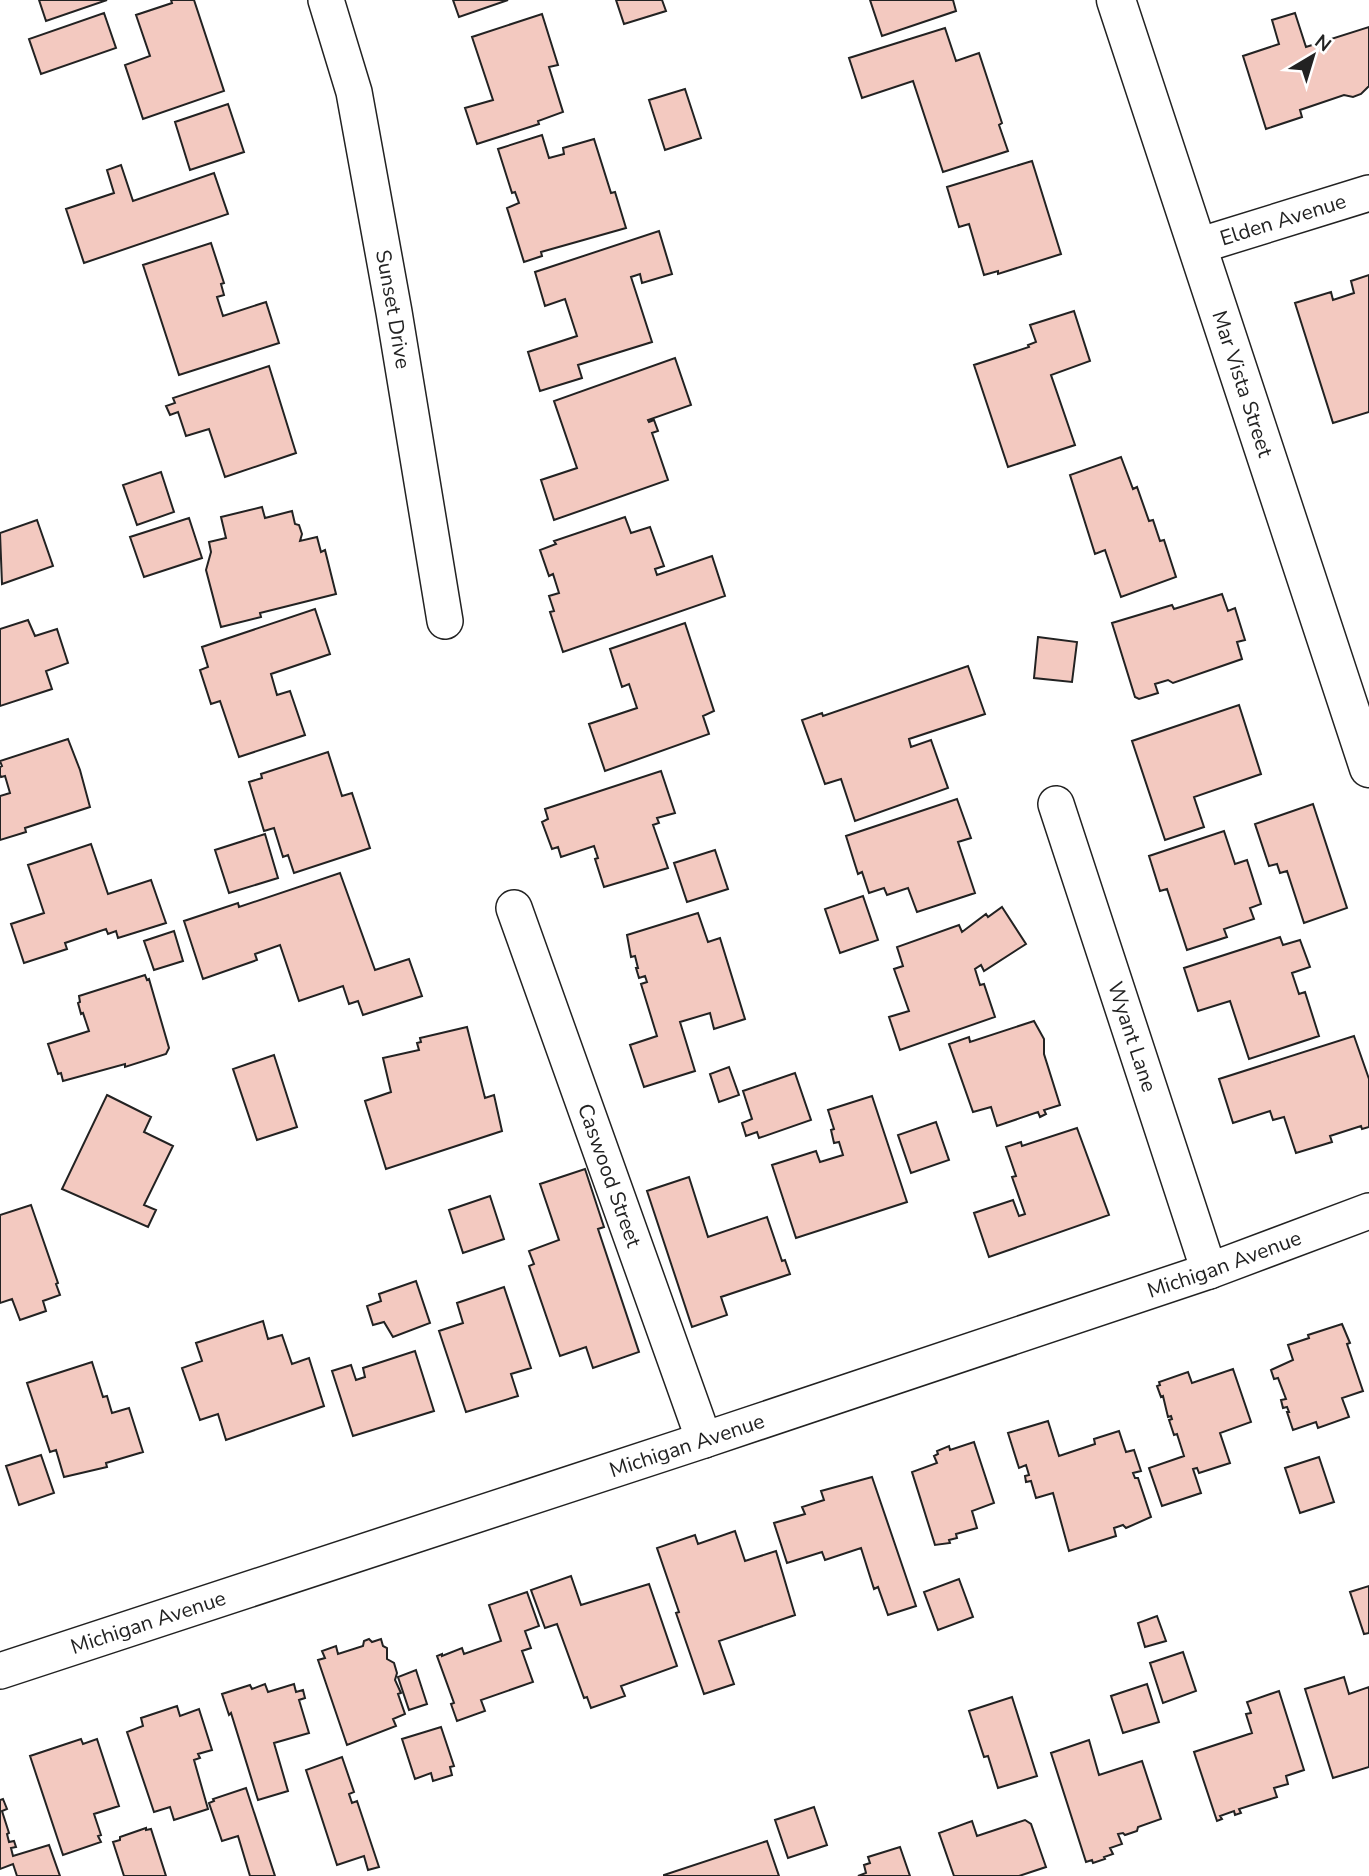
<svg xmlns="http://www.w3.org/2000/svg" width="1369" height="1876" viewBox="0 0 1369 1876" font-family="'Nunito Sans',sans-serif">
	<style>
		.building { fill: #f3c9c0; stroke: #222; stroke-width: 2 }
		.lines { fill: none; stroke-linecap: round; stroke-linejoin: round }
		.street-casing { stroke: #222; stroke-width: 38 }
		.secondary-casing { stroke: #222; stroke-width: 41 }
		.street { stroke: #fff; stroke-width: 35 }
		.secondary { stroke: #fff; stroke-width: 38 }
		.labels { text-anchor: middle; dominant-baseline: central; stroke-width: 5; stroke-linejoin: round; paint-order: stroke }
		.street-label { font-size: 21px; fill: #222; stroke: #fff }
	</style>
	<rect width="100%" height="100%" fill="#fff"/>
	<!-- building -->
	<path class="building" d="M39 0H107L46 21Z
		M171 0H194L224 91 143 119 125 65 150 56 136 15 172 3Z
		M453 0H508L459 17Z
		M616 0H662L666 11 624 24Z
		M870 0H953L956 11 882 36Z
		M104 13 116 48 41 74 29 39Z
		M1295 13 1306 47 1369 27V86L1361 94 1353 97 1344 95 1300 110 1302 117 1266 129 1243 56 1279 44 1272 20Z
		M542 14 558 65 549 67 563 112 538 121 539 124 477 144 465 108 493 100 472 37Z
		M945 28 956 61 979 53 1002 123 999 125 1008 151 943 172 913 81 862 98 849 58Z
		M685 89 701 138 665 150 649 100Z
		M228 104 244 152 190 170 175 122Z
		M542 135 549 158 564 154 563 148 594 139 611 193 615 192 626 228 541 252 542 256 524 262 507 208 519 203 515 192 512 193 498 149Z
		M1032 161 1061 254 998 274V271L984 275 969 224 959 227 947 187Z
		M121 165 133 201 214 173 228 214 84 263 66 209 114 193 107 170Z
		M659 231 672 274 642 283 640 274 631 277 652 342 578 365 582 378 540 391 528 352 577 336 565 299 545 306 535 272Z
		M211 243 224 283 221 284 224 295 217 297 223 316 266 302 279 343 179 375 143 265Z
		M1369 275V412L1333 423 1295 303 1331 292 1333 300 1354 293 1351 281Z
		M1074 311 1090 361 1051 375 1075 445 1008 467 974 365 1029 347 1028 345 1036 342 1030 325Z
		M675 358 691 405 648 420 649 422 654 420 658 431 652 433 668 480 554 520 541 480 577 468 554 401Z
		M269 366 296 453 225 477 209 429 186 436 178 412 170 415 166 406 175 403 173 398Z
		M1121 457 1133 489 1137 487 1149 521 1153 520 1160 541 1164 540 1176 577 1121 597 1105 550 1095 554 1070 475Z
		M161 472 174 512 137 525 123 485Z
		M262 507 265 518 292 511 295 524 299 525 302 534 300 541 317 537 321 552 325 550 336 594 260 613 261 617 221 627 206 570 211 552 209 542 226 538 221 517Z
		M625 517 631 533 650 527 664 566 655 569 657 575 712 556 725 596 563 652 550 612 554 611 549 596 559 593 553 574 549 576 540 550 556 544 554 541Z
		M189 518 202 558 144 577 130 537Z
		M37 520 53 566 2 584 0 533Z
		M1222 594 1228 611 1235 608 1245 640 1237 642 1242 659 1173 683 1168 680 1155 684 1158 693 1139 699 1135 697 1112 623 1172 605 1174 609Z
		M315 609 330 654 271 674 277 695 290 691 305 735 239 757 220 701 211 704 200 670 208 667 202 647Z
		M28 620 35 636 57 629 68 663 46 671 52 689 0 706V629Z
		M685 623 714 711 703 716 709 734 605 771 589 724 637 708 629 684 622 687 610 649Z
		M1038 637 1077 642 1072 682 1034 678Z
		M968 666 985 714 909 739 911 747 931 740 948 788 855 821 841 779 825 784 802 720 822 713 823 716Z
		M1239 705 1261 774 1194 797 1204 827 1165 840 1132 741Z
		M68 739 80 770 90 807 25 828 26 832 0 840V796L10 793 5 776 1 777 0 775V767L2 766 0 761Z
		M328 752 342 796 352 793 370 848 294 873 288 855 283 857 274 828 264 831 249 782 262 778 261 774Z
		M661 771 675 813 657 818 659 823 653 825 668 868 604 887 595 859 598 858 594 846 561 857 558 847 552 849 542 822 548 819 545 809Z
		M957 799 971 838 958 842 975 893 917 912 908 888 887 895 884 888 869 893 862 872 858 874 846 836Z
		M1313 804 1347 908 1304 923 1287 871 1280 873 1277 864 1269 866 1255 824Z
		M1224 831 1235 864 1247 860 1261 904 1250 908 1254 919 1224 929 1227 937 1187 950 1167 889 1160 891 1149 856Z
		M265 834 278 878 229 893 215 850Z
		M91 844 108 894 151 880 166 923 118 938 116 931 108 934 106 929 65 943 67 949 24 963 11 924 44 913 28 865Z
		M715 850 728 889 687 902 674 863Z
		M340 873 375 970 409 959 422 996 363 1015 358 1001 349 1004 343 986 299 1001 280 945 255 954 257 960 203 979 184 921 238 903 239 907Z
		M863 896 878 940 840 953 825 909Z
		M1002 907 1026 944 984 971 981 965 975 969 980 985 984 984 995 1017 900 1050 889 1017 909 1011 894 969 903 966 897 947 959 925 962 932 986 914 988 917Z
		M698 913 708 942 720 938 745 1019 714 1029 710 1013 680 1022 695 1071 644 1087 630 1045 657 1036 641 984 647 982 645 976 639 978 636 968H638L635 956 631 957 627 935Z
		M174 931 183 961 154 970 144 941Z
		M1280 937 1283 945 1300 940 1310 967 1292 973 1299 994 1305 992 1319 1036 1249 1059 1230 1001 1198 1011 1184 968Z
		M145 975 147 980 149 979 169 1048 166 1054 125 1067V1064L63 1081 61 1073 58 1074 48 1044 89 1031 83 1013 81 1014 78 1003 80 1002 79 996Z
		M1034 1021 1044 1039V1054L1060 1105 1044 1110 1046 1114 1040 1117 1038 1112 997 1126 991 1107 973 1112 949 1044 969 1037 970 1042Z
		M467 1027 485 1098 494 1095 502 1131 386 1169 365 1101 391 1092 383 1058 419 1050 417 1043 421 1042 420 1038Z
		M1354 1036 1369 1079V1127L1362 1129 1361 1126 1330 1136 1332 1142 1296 1153 1284 1117 1273 1120 1270 1111 1233 1123 1219 1079Z
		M274 1055 297 1127 257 1140 233 1069Z
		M729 1067 739 1095 719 1102 710 1074Z
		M795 1073 811 1120 759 1138 757 1132 746 1136 742 1123 752 1119 743 1091Z
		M107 1095 151 1117 144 1132 173 1146 144 1205 156 1210 148 1227 62 1189Z
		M872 1096 907 1202 796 1238 772 1165 816 1151 820 1162 843 1155 839 1142 834 1143 831 1130 834 1129 828 1110Z
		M936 1122 949 1160 911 1173 898 1135Z
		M1077 1128 1109 1215 989 1257 974 1213 1013 1200 1019 1216 1025 1214 1012 1177 1016 1176 1006 1147 1021 1142 1022 1146Z
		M585 1169 604 1227 598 1229 639 1352 593 1368 586 1347 560 1356 529 1266 534 1264 529 1251 559 1240 540 1184Z
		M689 1177 708 1237 767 1217 782 1261 785 1260 790 1274 721 1297 727 1315 692 1327 647 1191Z
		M490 1196 504 1239 463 1253 449 1210Z
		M31 1205 58 1283 56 1284 60 1295 43 1301 46 1311 20 1320 12 1299 0 1303V1215Z
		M416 1281 430 1323 393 1337 384 1322 373 1325 367 1306 381 1301 379 1294Z
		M504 1287 531 1368 511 1374 518 1396 466 1412 439 1331 463 1323 457 1303Z
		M263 1321 268 1339 282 1335 292 1364 309 1358 324 1406 226 1440 218 1414 200 1420 182 1368 202 1361 196 1343Z
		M1342 1324 1350 1343 1347 1344 1363 1391 1342 1398 1349 1417 1318 1428 1316 1422 1293 1430 1287 1412H1289L1287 1407 1283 1408 1281 1400 1286 1399 1278 1378 1274 1379 1271 1370 1293 1360 1288 1345 1309 1338 1308 1335Z
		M415 1351 434 1411 353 1436 332 1371 351 1365 356 1380 365 1377 363 1368Z
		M92 1362 103 1397 107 1396 112 1413 129 1408 143 1452 106 1463 107 1467 64 1477 56 1450 50 1452 27 1383Z
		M1233 1369 1251 1422 1220 1433 1230 1463 1199 1473 1197 1468 1193 1469 1201 1493 1162 1506 1149 1468 1184 1456 1177 1434 1174 1435 1169 1420 1172 1419 1171 1416 1168 1417 1163 1396 1161 1397 1157 1386 1160 1385 1159 1382 1188 1372 1192 1383Z
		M1048 1421 1059 1456 1095 1444 1094 1439 1119 1431 1126 1452 1134 1450 1141 1471 1133 1473 1135 1478H1138L1151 1517 1126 1528 1123 1525 1114 1528 1116 1536 1069 1551 1053 1493 1036 1498 1031 1481 1026 1482 1025 1476 1029 1475 1026 1465 1019 1468 1008 1433Z
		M974 1442 994 1503 972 1511 977 1528 956 1534 957 1538 949 1540 950 1543 935 1545 912 1472 937 1463 934 1456 938 1454 937 1451 949 1446 950 1450Z
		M41 1455 54 1493 19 1505 6 1466Z
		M1319 1457 1334 1502 1300 1513 1285 1468Z
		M872 1477 916 1606 888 1615 878 1587 874 1589 861 1548 825 1560 822 1552 787 1563 774 1523 805 1514 802 1507 824 1500 821 1491Z
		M735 1531 745 1561 776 1551 795 1615 719 1641 734 1684 704 1694 676 1613 679 1612 657 1548 695 1535 698 1544Z
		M571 1576 581 1605 649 1584 677 1666 621 1686 625 1696 591 1708 587 1697 584 1698 557 1624 545 1628 531 1590Z
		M959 1579 973 1617 938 1630 924 1592Z
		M1369 1586V1633L1364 1634 1350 1592Z
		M527 1592 539 1626 525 1631 531 1648 522 1651 533 1682 481 1700 485 1711 457 1721 451 1704 454 1703 437 1656 442 1654V1656L462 1648 464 1654 501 1641 489 1605Z
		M1157 1616 1166 1641 1145 1647 1138 1623Z
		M369 1639 372 1642 381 1639 383 1646 387 1648V1659L394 1663 397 1673 395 1680 401 1693 398 1694 405 1714 393 1719 396 1726 347 1745 318 1660 325 1658 322 1651 336 1646 338 1654 363 1646 364 1641Z
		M1183 1652 1196 1691 1163 1703 1150 1663Z
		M416 1670 427 1704 409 1710 398 1677Z
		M1344 1677 1349 1694 1369 1687V1767L1333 1778 1305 1689Z
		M265 1684 268 1692 294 1684 296 1692 303 1690 305 1698 299 1700 309 1733 274 1743 288 1791 258 1800 231 1713 229 1715 222 1694 250 1685 252 1689Z
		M1147 1684 1159 1722 1123 1733 1111 1696Z
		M1279 1691 1304 1770 1286 1776 1288 1784 1274 1788 1277 1797 1239 1809 1241 1813 1235 1815 1234 1811 1220 1816 1222 1819 1217 1821 1194 1752 1252 1733 1246 1714 1251 1713 1247 1702Z
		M1012 1697 1037 1776 998 1788 988 1756 984 1757 969 1711Z
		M177 1706 180 1716 199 1709 212 1750 198 1754 200 1758 194 1760 208 1809 174 1820 170 1807 154 1812 127 1732 143 1726 141 1718Z
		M441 1727 454 1766 450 1767 452 1775 433 1781 431 1773 415 1779 402 1739Z
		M81 1739 83 1744 97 1739 119 1806 94 1814 101 1835 98 1836 101 1842 63 1855 30 1756Z
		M1089 1740 1099 1775 1142 1761 1161 1819 1138 1827 1137 1831 1125 1835 1123 1833 1118 1834 1122 1844 1110 1848 1113 1854 1104 1857 1105 1859 1093 1863 1092 1860 1086 1862 1051 1753Z
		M342 1757 354 1792 349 1794 352 1803 357 1801 379 1867 368 1870 364 1856 337 1865 306 1770Z
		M246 1788 275 1876H250L238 1836 222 1841 209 1803 214 1801 213 1799Z
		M3 1799 7 1809 2 1811 9 1833 7 1834 9 1842 14 1841 16 1847 11 1848 13 1856 49 1845 60 1876H17L13 1864 0 1869V1800Z
		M814 1807 827 1845 788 1858 775 1820Z
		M1025 1820 1031 1824 1046 1867 1019 1876H954L939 1833 972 1821 977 1836Z
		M146 1828V1830L151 1829 166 1876H124L113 1842 120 1840V1837Z
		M767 1841 779 1876H664V1875Z
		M900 1847 910 1876H858L866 1873 864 1865 870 1863 868 1857Z"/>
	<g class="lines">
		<defs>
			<g id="street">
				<path id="s1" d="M326 0 354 92 394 312 445 621"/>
				<path id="s2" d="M1198 246 1369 193"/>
				<path id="s3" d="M1056 804 1209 1271"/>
				<path id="s4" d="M514 908 704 1440"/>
				<path id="s5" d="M0 1671 704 1440 1209 1271 1369 1211"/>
			</g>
			<g id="secondary">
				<path id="s6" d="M1116 0 1369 768"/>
			</g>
		</defs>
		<!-- street casing -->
		<use href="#street" class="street-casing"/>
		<!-- secondary casing -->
		<use href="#secondary" class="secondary-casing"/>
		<!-- street -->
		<use href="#street" class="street"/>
		<!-- secondary -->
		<use href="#secondary" class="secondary"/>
	</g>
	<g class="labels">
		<!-- street labels -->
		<g class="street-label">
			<text stroke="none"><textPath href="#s2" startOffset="89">Elden Avenue</textPath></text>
			<text stroke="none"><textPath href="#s1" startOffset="317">Sunset Drive</textPath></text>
			<text stroke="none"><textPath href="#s6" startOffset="404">Mar Vista Street</textPath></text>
			<text stroke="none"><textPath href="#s3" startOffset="245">Wyant Lane</textPath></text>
			<text stroke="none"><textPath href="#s4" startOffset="284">Caswood Street</textPath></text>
			<text stroke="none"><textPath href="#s5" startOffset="1290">Michigan Avenue</textPath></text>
			<text stroke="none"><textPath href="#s5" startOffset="723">Michigan Avenue</textPath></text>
			<text stroke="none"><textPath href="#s5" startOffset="156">Michigan Avenue</textPath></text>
		</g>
	</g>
	<!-- north arrow -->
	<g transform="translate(1313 56) rotate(38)" stroke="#ffffff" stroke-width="5" paint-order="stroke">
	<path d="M0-5L12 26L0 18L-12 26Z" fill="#222222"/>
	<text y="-10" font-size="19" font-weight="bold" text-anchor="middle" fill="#222222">N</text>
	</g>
</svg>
